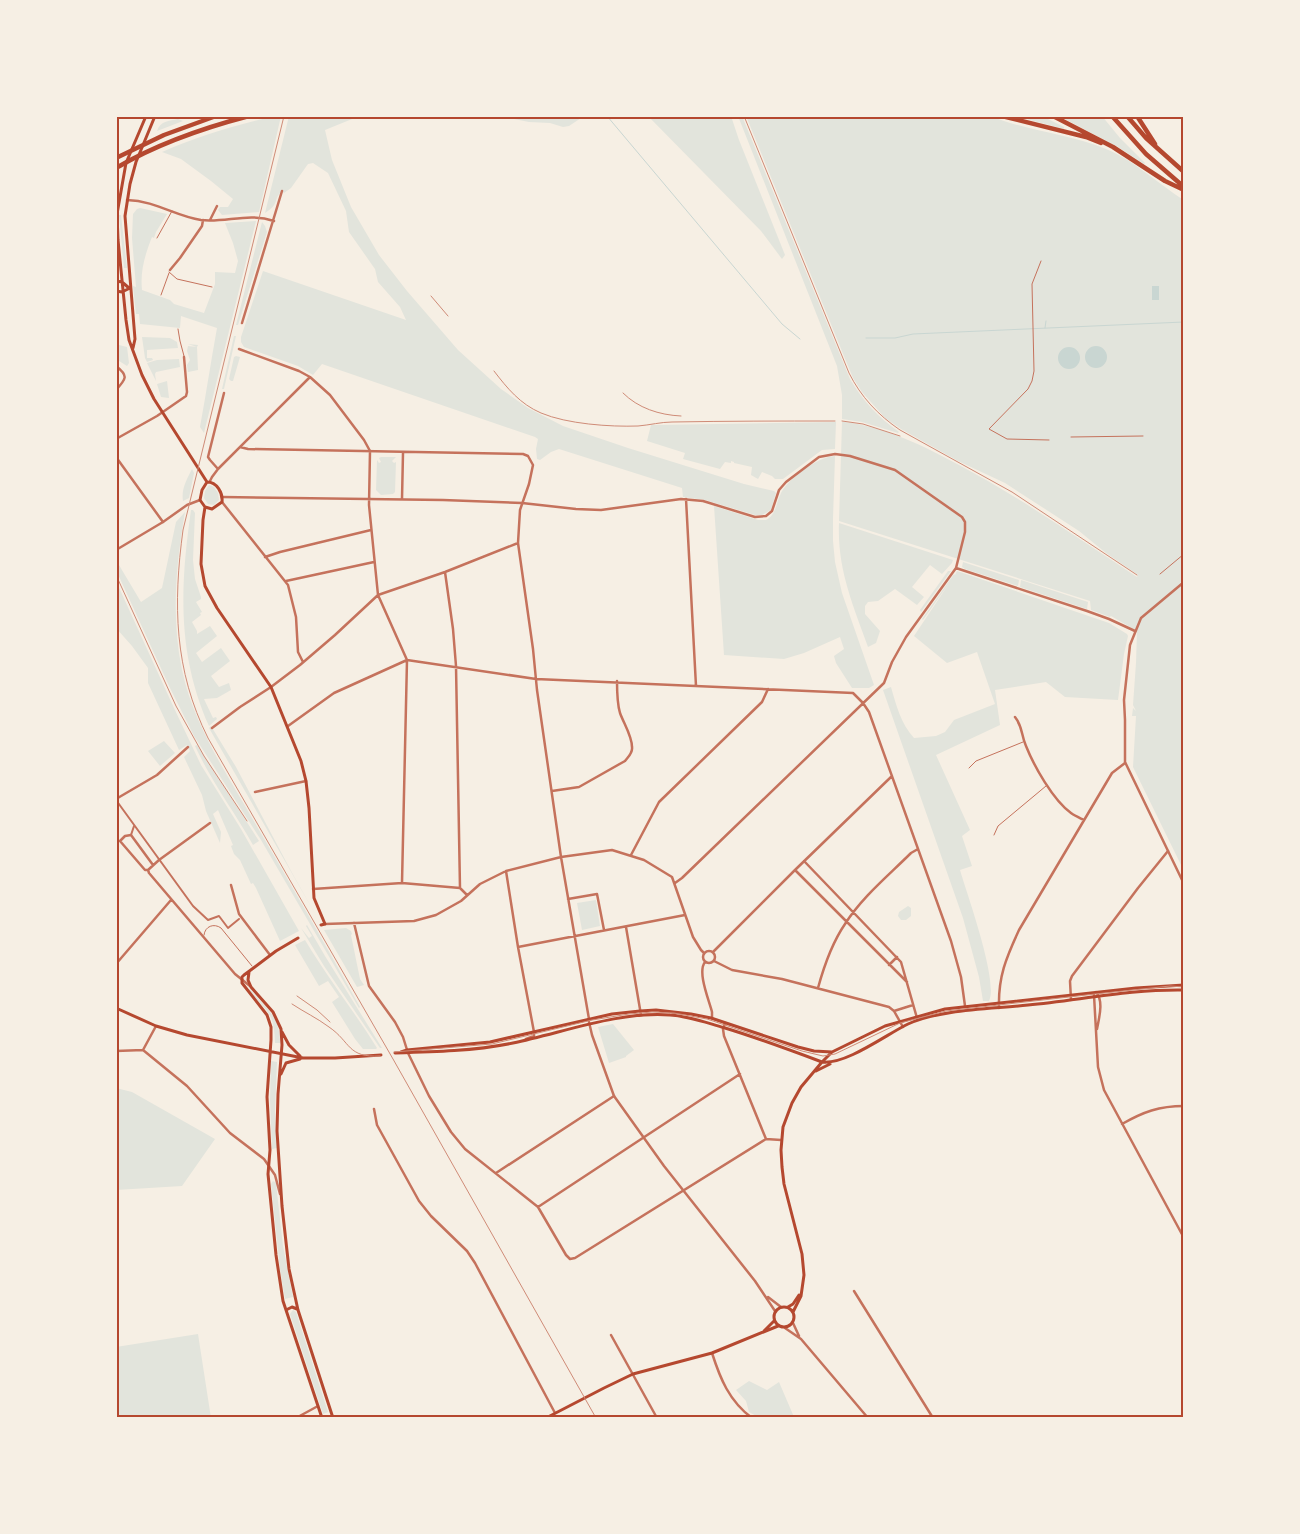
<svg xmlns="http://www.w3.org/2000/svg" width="1300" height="1534" viewBox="0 0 1300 1534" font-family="'Fira Sans',sans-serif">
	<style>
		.green { fill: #e2e4dc }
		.water { fill: #c9d6d2 }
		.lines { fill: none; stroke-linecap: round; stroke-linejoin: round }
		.stream { stroke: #c9d6d2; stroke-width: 1 }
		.service { stroke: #c5725c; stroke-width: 1 }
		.pedestrian { stroke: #c5725c; stroke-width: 2 }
		.minor { stroke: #c5725c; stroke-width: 2.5 }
		.tertiary { stroke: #c5725c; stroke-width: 2.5 }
		.secondary { stroke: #b5482f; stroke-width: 3 }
		.motorway { stroke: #b5482f; stroke-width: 4.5 }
		.tram { stroke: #cf8b77; stroke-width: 1 }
		.rail { stroke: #cf8b77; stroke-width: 1 }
		.neatline { fill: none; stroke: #b5482f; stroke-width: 2 }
	</style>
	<rect width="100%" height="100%" fill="#f6efe4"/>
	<!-- green -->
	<path class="green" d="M275 116H281L259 212 222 215 218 210 220 207H228L233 199 211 181 181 159 162 152C199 136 235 125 275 116Z
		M289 116H368L357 117 325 130 332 160 351 207 379 255 407 291 458 350 501 389 528 408 563 426 628 448 744 484 774 491 776 493 771 510 762 515H755L705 500 683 497 682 488 559 449 551 452 540 460 537 459 536 449 538 439 535 437 322 364 313 375 298 366 244 347 241 342V337L263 271 406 320 400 307 378 282 375 269 349 232 346 211 328 173 313 163 308 164 291 188 284 193 282 191C273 199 280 204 265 213Z
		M500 116H584L569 126 563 127 550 123 529 122Z
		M648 116H731L739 140 785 255 782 259 761 231Z
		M738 116H742L850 379C863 401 878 417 899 432L898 433 862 422 842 419V395L837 366Z
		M746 116H990C1028 131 1068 134 1106 149 1134 160 1158 184 1184 200V871L1133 767 1136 716H1132L1133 708 1136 711 1133 705 1136 663 1137 631 1111 616 1110 617 1091 610 1090 601 839 521 842 422H845C885 427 924 446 959 465 1021 498 1078 538 1137 577L1138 575 1106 553 1079 531 1005 483 958 461 901 429 885 418 862 392 853 378 846 361Z
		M1015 116H1042L1064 127V129Z
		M1059 116H1102L1120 138 1145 163 1144 164 1118 147Z
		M178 119 183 121 157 131C160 121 169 121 178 119Z
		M140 208 167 214 156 232 154 238 152 237C145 255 140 271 142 290L170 300 174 304 204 313 215 284V272L235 273 238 261 233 243 225 223 256 221 204 433 200 427C206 394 211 361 217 328L181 316 180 328 140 324 139 314H136L133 286 136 287 132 238 133 214 137 209Z
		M119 215H121L127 268H124Z
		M262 222 265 226 267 232 238 325H236Z
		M234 336H236L224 389H222Z
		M142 337 170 338 177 342 178 348 147 350V358H152L153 360 147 362 145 358Z
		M188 344 198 345 197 347 198 370 188 372 187 365 190 360 187 351 188 346 197 347Z
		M119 345 127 347 129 363 127 366 116 359V346Z
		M236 356 240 357 233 381H231L229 379 234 357Z
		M179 359 180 367 156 372 155 374 156 381 147 363 157 360Z
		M167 381 169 398 161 397 157 384Z
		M836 422 835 449 822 450 783 479H775L772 476 762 472 758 479 751 475 752 467 734 463V462L731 461V463L725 462 720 469 683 459 685 453 647 441 651 425H656Z
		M835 456 833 519V541L835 562 842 593 874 685 869 688H852L836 663 834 656 844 649 840 637 804 653 784 659 724 655 714 506 758 520H766C776 515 776 503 781 493 789 478 817 457 835 456Z
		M381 457H396L392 461 394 463 396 462 395 492 393 494 381 495 376 490 377 460 379 463 381 462 379 458Z
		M192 469 194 473 189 498 183 501C181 489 187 479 192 469Z
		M209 485 214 487 218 493 219 500 214 505 208 504 204 498 205 491Z
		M191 510H193L195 513 193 560 195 579 201 597V599L196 602 202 612 200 613 201 615 192 622 197 631V634L210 626 217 636 196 653 202 662 221 648 230 661 211 676 219 687 229 683 231 690 217 698 204 699 213 718 216 717 217 719 209 726C177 654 180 587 191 510Z
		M185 512C176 564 171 617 182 670 194 726 227 774 255 823 291 884 326 946 360 1007L359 1008 261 840 194 736 170 688 116 570V560L141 602 162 588 176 522Z
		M839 523 953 560 952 563 942 574 930 565 912 587 924 597 917 605 895 589 878 601 868 602 865 606V614L880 631 876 643 868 647C853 605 837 569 839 523Z
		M963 562 1019 580 1018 586 965 569 962 567Z
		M948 571H951L921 612 920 610Z
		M957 571 1109 623 1127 634 1128 636 1124 654 1118 700 1065 697 1046 682 995 690 1000 725 936 755 970 830 962 836 972 866 960 870C967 894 999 982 989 1001H983L979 977 963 918 883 690 891 687C896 705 901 724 914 738L936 736 945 732 954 720 995 704 977 652 947 663 914 636 950 582 923 620 922 619 954 574 955 575Z
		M1021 580 1088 602 1087 609 1020 587Z
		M116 581 174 708 201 765 241 829 299 931 280 941 256 888 253 883 251 884 240 860 234 854 231 846 233 845 218 810 213 814 221 832 220 843 206 811 202 795 184 757 190 751 187 745 179 750 148 683V668L132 646 116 628Z
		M211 726 236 767 291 871 318 919 209 728Z
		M164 741 175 753 160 766 148 751Z
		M197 745 259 841 253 845C234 811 211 781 195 746Z
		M596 900 600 926 582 930 577 903Z
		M908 906 911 908V916L906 920H901L898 916 899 912Z
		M307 925 325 956 382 1048H380L324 966 301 928 309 938 312 936 306 926Z
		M346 928 351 931 352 934 351 935 360 979 364 985 357 987 324 930Z
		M305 940C327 977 354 1011 377 1048L376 1049H363L355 1039 332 1002 339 997 328 981 319 986 295 945Z
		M250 989C266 1009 280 1015 280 1043H275C274 1011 267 1012 248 990Z
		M613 1024 634 1050 626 1056V1057L609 1063 598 1027Z
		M271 1061 277 1062 275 1111 277 1148 272 1149 270 1100Z
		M116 1088 132 1092 215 1139 182 1186 116 1190Z
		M273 1181 276 1183 283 1246 293 1297 285 1299 280 1269 271 1184Z
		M293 1310 296 1312 328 1412 323 1414 290 1314Z
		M198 1334 211 1418H116V1347Z
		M749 1381 767 1390 779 1382 794 1417 801 1415 804 1418H760L749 1412 746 1401 736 1390Z"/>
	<!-- water -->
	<path class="water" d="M1152 286H1159V300H1152Z
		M1085 357a11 11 0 1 1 22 0a11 11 0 1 1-22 0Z
		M1058 358a11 11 0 1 1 22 0a11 11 0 1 1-22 0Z"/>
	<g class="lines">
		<!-- stream -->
		<path class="stream" d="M607 116 782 324 800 339
			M1045 328 1046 321
			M866 338H895L913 334 1184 322"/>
		<!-- service -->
		<path class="service" d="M157 238 172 211
			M1041 261 1032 284 1034 371 1032 381 1028 389 989 429 1007 439 1049 440
			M169 272 177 279 212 287
			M161 295 169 273
			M178 329 180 341 184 356
			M1071 437 1143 436
			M1160 574 1184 554
			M969 768 976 761 1023 742
			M994 835 998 826 1046 786
			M204 935C205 926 214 923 221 928L252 966"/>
		<!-- pedestrian -->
		<path class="pedestrian" d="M116 800 193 906 208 920 219 916 228 928 239 919
			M131 835 134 826"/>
		<!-- minor -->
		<path class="minor" d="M127 200C156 201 175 216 201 220 226 223 248 212 274 221
			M210 220 217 206
			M170 270 180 258 202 226 203 220
			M242 323 282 191
			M239 349 299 371 310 377 330 395 364 440 370 451 369 505 378 595 407 660 402 883
			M116 366C129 376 126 379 116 390
			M116 439 157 416 186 396 187 392 184 357
			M240 447 248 449 523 454 528 456 533 465 529 484 520 510 518 543 533 649 537 690 561 857 589 1019
			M116 457 163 522
			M218 469 210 460 208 457 224 393
			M210 481 212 477 218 469 310 377
			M222 497 443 500 522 503 576 509 601 510 681 499 703 501 755 517 766 516 772 511 779 490 786 482 819 457 835 454 850 456 895 470 962 517 965 522V532L956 568 906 637 892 662 884 683 682 878 675 883
			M402 499 403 453
			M686 499 696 686
			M222 502 288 585 296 617 298 652 303 662
			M265 557 280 552 371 530
			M956 568 1087 611 1109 619 1135 631
			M445 572 453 629 456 666 460 888
			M286 581 374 562
			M1015 717C1023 727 1021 735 1026 746 1034 766 1053 800 1071 813 1075 816 1080 818 1084 820
			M288 726 334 693 407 660 536 679 853 693 863 703 869 712 951 941 961 977 965 1006
			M212 728 240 707 271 687 300 665 335 635 378 595 445 572 518 543
			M552 791 579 787 625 761C628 757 633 753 632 747 632 736 624 724 620 713 617 703 617 692 617 681
			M255 792 306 781
			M116 799 157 775 188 747
			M120 841 145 870H148L149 873 235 974 250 986
			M120 841 125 836 131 835 153 865
			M631 855 659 802 762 702 768 689
			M804 861 901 962 917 1018
			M148 870 159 860 210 823
			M795 870 907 982
			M506 871 518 947 534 1032V1036L526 1039
			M231 885 239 914 270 955
			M313 889 402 883 460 888 467 895
			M568 899 597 894 604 930
			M354 923 369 986 395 1022 403 1037 408 1053 429 1096 451 1132 465 1149 538 1207 566 1255 570 1259 575 1258 766 1139 781 1140
			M325 924 414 921 436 915 461 901 480 884 506 871 561 857 612 850 644 860 672 877 693 937 701 950 704 953
			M626 927 641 1015
			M518 947 685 915
			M703 957a6 6 0 1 1 12 0a6 6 0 1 1-12 0Z
			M713 952 795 870 892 776
			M714 961 732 970 782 979 889 1007 894 1011 903 1027
			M705 962C697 972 709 1000 712 1012V1018
			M116 964 171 900
			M889 965 897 957
			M818 988C824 966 832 943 845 924 862 897 889 875 911 853L918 849
			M1096 992C1104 1001 1099 1018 1097 1029
			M1094 995 1098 1067 1104 1090 1184 1238
			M1071 1000 1070 981 1072 976 1138 888 1168 851
			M999 1008C998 977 1006 958 1019 930L1112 773 1125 763
			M894 1011 913 1005
			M725 1023 723 1029 724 1036 766 1139
			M143 1050 187 1086 230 1133 264 1159 275 1175 280 1194
			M143 1050 156 1026
			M116 1051 143 1050
			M374 1109 377 1125 419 1201 431 1216 467 1251 475 1263 555 1413
			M1122 1124C1143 1112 1159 1106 1184 1106
			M496 1173 614 1096
			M538 1207 740 1074
			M854 1291 933 1418
			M611 1335 657 1418
			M712 1353C720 1378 729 1401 752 1418
			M296 1418 318 1406"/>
		<!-- tertiary -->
		<path class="tertiary" d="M163 116 176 117 185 116
			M116 550 163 522 187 505 200 500
			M1184 582 1141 618 1130 645 1124 700 1125 720V762L1184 884
			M589 1022 592 1035 614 1096 664 1166 755 1281 775 1311
			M768 1297 781 1307
			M793 1323 799 1336
			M785 1328 801 1339 868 1418"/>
		<!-- secondary -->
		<path class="secondary" d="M146 116 126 163 117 214 118 240 126 320 129 340 142 375 154 399 207 482C217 482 223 493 222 502L212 509 205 507 200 500 202 490 207 482
			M116 281 122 282 129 288
			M116 291 122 292 130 288
			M133 348 135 339 125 216 130 184 136 162 155 116
			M205 507 203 520 201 564 205 586 217 608 271 687 301 761 306 781 309 808 314 898 325 924 321 925
			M298 938 276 951 244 975 242 977V983L267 1015 271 1027V1040L267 1097 270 1150 268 1174 276 1255 283 1301 322 1418
			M249 972 248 980 251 987 273 1012 281 1029 282 1045 278 1094 277 1131 282 1206 289 1269 298 1310 333 1418
			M116 1008 156 1026 187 1035 303 1058H335L381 1055
			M282 1032 289 1045 300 1056
			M401 1052 407 1050 490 1042 612 1014 640 1011 656 1010 691 1014 711 1018 798 1047 814 1051 832 1052
			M395 1053C434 1052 474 1051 513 1043 562 1033 619 1011 670 1015 689 1016 707 1023 725 1028 758 1038 790 1050 822 1062 846 1065 887 1034 908 1024 940 1009 993 1009 1028 1005 1080 1000 1132 989 1184 990
			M816 1071 830 1064
			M281 1074 286 1063 300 1059
			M774 1317a10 10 0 1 1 20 0a10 10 0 1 1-20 0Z
			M788 1307 793 1304 799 1295
			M286 1310 292 1307 297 1309
			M793 1312 801 1296 804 1275 802 1254 784 1184 782 1167 781 1150 783 1127 792 1103 801 1087 822 1062 832 1052 885 1026 945 1009 1136 988 1184 985
			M764 1331 774 1321
			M546 1418 604 1388 633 1374 712 1353 778 1326"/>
		<!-- motorway -->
		<path class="motorway" d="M1002 116 1086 137 1101 143
			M1053 116 1113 147 1165 181 1184 190
			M1112 116 1146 154 1184 187
			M1127 116 1146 138 1184 172
			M1137 116 1155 144
			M116 158 164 135 216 116
			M116 168C157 144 203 128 249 116"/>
		<!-- tram -->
		<path class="tram" d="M297 996 317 1010 330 1022
			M292 1004C304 1012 317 1018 329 1027 351 1042 347 1058 380 1056
			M394 1052 492 1044 592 1020 629 1014 652 1012 674 1013 707 1019 802 1051 823 1056 835 1054 900 1023 946 1011 1095 994 1170 986 1184 987"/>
		<!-- rail -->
		<path class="rail" d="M284 116 183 530C173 604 174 670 208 738L393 1059 596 1418
			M744 116 849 373C861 397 878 415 900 430L1012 492 1137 575
			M431 296 448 316
			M494 371C507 388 520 404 541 413 567 424 610 427 638 426 650 425 661 422 672 422 727 421 781 421 835 421
			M623 393C638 408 659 415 681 416
			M842 421 863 424 900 436
			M116 575 176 706 204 756 247 821"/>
	</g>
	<!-- border -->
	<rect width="1300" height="1534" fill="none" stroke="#f6efe4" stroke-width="235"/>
	<rect x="118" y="118" width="1064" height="1298" class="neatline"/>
</svg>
